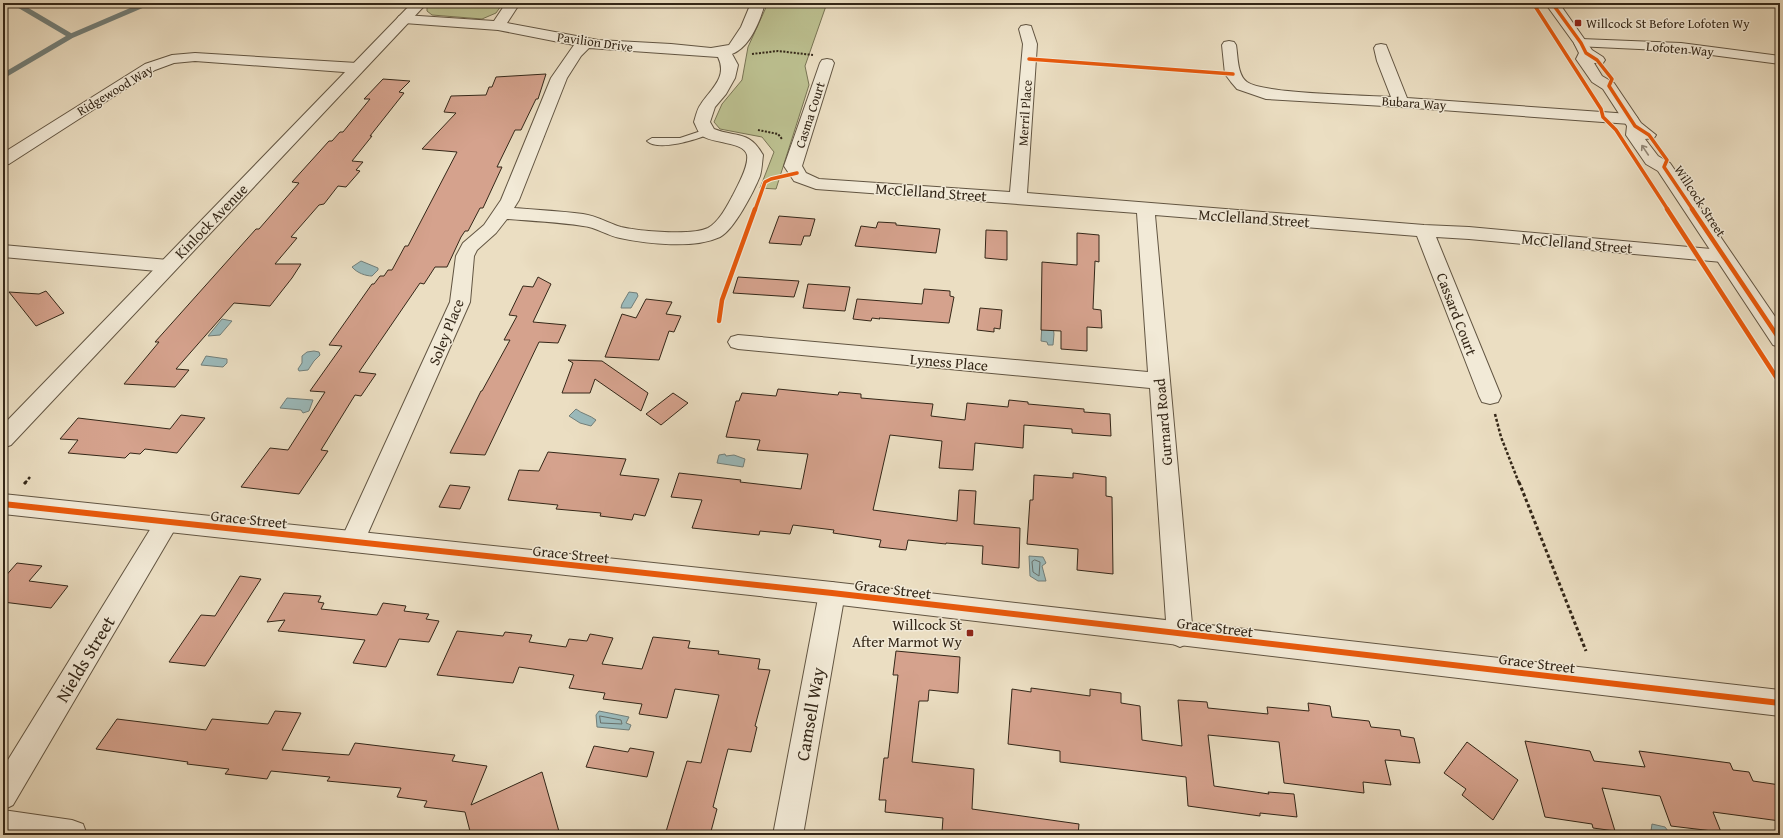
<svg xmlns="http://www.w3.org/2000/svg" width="1783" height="838" viewBox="0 0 1783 838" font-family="'Gentium Book Plus',serif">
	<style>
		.green { fill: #bcc090; stroke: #787454 }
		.water { fill: #9bbabb; stroke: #727f7a }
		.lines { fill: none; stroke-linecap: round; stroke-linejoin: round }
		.shore { stroke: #68706a; stroke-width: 1 }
		.stream { stroke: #727f7a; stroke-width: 5 }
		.building { fill: #d5a28d; stroke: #342718 }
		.service-casing { stroke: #625542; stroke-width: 2 }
		.minor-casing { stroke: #625542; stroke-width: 2 }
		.tertiary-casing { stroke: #625542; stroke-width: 2 }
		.path-far2 { stroke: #342718; stroke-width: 2; stroke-dasharray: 2 1.5; stroke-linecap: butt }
		.path-far1 { stroke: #342718; stroke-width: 2.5; stroke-dasharray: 3 2; stroke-linecap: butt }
		.path { stroke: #342718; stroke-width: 3; stroke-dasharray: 3.5 2.5; stroke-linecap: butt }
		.service { fill: #f2ead7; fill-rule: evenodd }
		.minor { fill: #f2ead7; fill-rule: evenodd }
		.tertiary { fill: #f2ead7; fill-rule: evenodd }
		.cycleway-far2-casing { stroke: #f2ead7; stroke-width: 5.5 }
		.cycleway-far1-casing { stroke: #f2ead7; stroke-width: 7 }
		.cycleway-casing { stroke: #f2ead7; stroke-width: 8 }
		.cycleway-far2 { stroke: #e8590c; stroke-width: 3.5 }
		.cycleway-far1 { stroke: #e8590c; stroke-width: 4.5 }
		.cycleway { stroke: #e8590c; stroke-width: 6 }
		.oneway { stroke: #938878 }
		.poi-dot { fill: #8f2418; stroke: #f2ead7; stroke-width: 1.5 }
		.labels { text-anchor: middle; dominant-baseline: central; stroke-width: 3; stroke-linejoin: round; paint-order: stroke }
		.far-poi-label { font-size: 13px; fill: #342718; stroke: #f2ead7; text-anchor: start }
		.far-street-label { font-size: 13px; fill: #342718; stroke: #f2ead7 }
		.street-label { font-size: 15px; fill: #342718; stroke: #f2ead7 }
		.poi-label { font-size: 15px; fill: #342718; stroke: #f2ead7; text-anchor: end }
		.near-street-label { font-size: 18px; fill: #342718; stroke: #f2ead7 }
	</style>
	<rect width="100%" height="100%" fill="#ebdec2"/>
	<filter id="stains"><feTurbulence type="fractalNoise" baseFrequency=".005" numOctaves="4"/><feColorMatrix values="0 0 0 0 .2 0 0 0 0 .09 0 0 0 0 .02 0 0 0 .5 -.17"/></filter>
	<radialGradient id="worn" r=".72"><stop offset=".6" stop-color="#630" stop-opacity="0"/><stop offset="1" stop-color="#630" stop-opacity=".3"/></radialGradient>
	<!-- green -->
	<path class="green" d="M430 3H503L496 13 482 19 432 15 427 11V6Z
		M768 3H827L805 66 809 85 776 189 760 188 774 152 762 137 720 129 714 122 722 104 742 80 748 47Z"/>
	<!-- water -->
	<path class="water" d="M361 261 378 268V270L372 276C366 276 357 273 352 267Z
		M629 292 637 293 638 296 631 308H621L622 304Z
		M222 319 232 321 220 335 208 336Z
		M1042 324 1053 326 1054 334 1053 345H1048L1047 342 1041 341Z
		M314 351 319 352 320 355 314 361 308 370 299 371 298 369 302 363V356L307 352Z
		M206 356 227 359V363L223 367 201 365Z
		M287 398 313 400 309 411 303 413 301 410 280 408Z
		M576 409C582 414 590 415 596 420L591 426 580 423 569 416Z
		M725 454 726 456 734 455 745 459 743 467 717 463 719 455Z
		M1029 556 1043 557 1046 563 1042 566 1046 581H1038L1030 576Z
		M599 711 629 717 626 723 631 725 629 730 597 727 596 715Z
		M1652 824 1665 827 1671 835H1654L1651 831Z"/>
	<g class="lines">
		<!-- shore -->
		<path class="shore" d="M1035 560 1040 562 1039 576 1033 572 1032 562Z
			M600 716 621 720 622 724 601 723Z"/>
		<!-- stream -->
		<path class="stream" d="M15 3 71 36
			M3 76 71 36 148 3"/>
	</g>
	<!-- building -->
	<path class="building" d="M546 74 538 99H536L521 130H515L497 167H502L483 208H480L468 231H465L461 237 447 267H435L424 284 420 283 359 372 376 374 361 396 355 395 321 450 328 451 299 494 241 487 270 448 288 450 325 392 310 391 342 346 329 345 372 284H374L380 276H384L388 270H392L405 246H408L457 152 422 149 456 113 444 112 451 96 486 95 489 87H492L496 77Z
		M383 79 410 81 399 92 404 93 370 136H372L352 161 363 162 356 170 360 171 346 187 338 186 324 204 319 205 291 237 297 238 275 264H301L292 278 270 306 234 303 176 369 189 370 175 387 124 384 159 342H155L256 229H259L299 183 292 182 329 141H332L340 132H343L370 99H364Z
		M779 216 815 219 810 236H804L801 245 769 243Z
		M878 222 896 223V225L940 229 936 253 855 246 861 226 876 228Z
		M986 230 1007 231V260L985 258Z
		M1077 233 1099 235V262L1095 261 1093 309 1101 310 1102 328 1087 327V351L1061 349V331L1041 330 1042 262 1077 265Z
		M538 277 551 284 533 322 566 325 558 343 539 342 485 455 450 453 481 391H482L510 340H504L517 316 509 315 523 286 533 287Z
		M738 277 799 281 794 297 733 293Z
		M808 284 850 287 845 311 803 308Z
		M924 289 950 291V296L954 297 949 323 879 318 880 319 872 318 871 321 853 319 857 299 922 304Z
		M46 291 64 313 36 326 9 292 39 294Z
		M646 299 672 302 666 314 681 316 674 332 669 331 659 360 605 357 622 314 636 318Z
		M980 308 1002 310 1000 329 994 328V332L977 330Z
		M568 360 602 361 648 393 641 411 595 379 590 393H562L573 363Z
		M778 389 838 395 839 392 861 394V398L933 404 931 416 965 420 967 403 1008 407 1009 400 1028 402V404L1084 409V412L1110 414 1111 436 1072 433V429L1024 425 1023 448 975 443 973 470 939 468 942 441 890 435 873 510 957 521 959 490 976 491 974 524 1020 528 1019 568 982 564 983 546 946 543V544L908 540 906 550 879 547 881 540 833 533 834 530 793 525 790 534 760 531 759 535 692 528 702 500 671 497 679 473 741 480 740 482 801 489 808 454 757 450 760 440 726 437 736 401H739L742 393 776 396Z
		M673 393 688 403 661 425 646 414Z
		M181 415 205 418 177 453 145 449 140 454 130 453 125 458 68 453 78 440 60 439 78 418 170 429Z
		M548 452 626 459 620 475 659 479 645 516 634 514 632 520 600 516 601 513 556 509 558 505 508 500 519 470 539 471Z
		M1073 473 1106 477V496L1112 497 1113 574 1077 570 1078 549 1027 544 1030 500H1033L1034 475 1073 478Z
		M450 485 470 487 460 509 439 507Z
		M17 563 42 566 29 581 68 586 51 608 3 602V579Z
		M240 576 261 579 205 666 169 662 201 615 215 616Z
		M284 593 321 596 318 602 324 603 321 609 377 615 383 603 406 606 404 611 429 614 426 619 439 621 429 642 399 639 386 667 353 663 365 640 278 631 285 620 267 622Z
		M457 631 503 636 505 632 532 635 529 642 566 647 569 639 587 641 590 634 613 638 602 664 642 669 653 637 690 641 688 648 719 651 718 654 760 659 758 669 770 670 755 726 757 727 751 752 728 749 713 807 717 809 710 835H665L687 761 701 763 719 695 675 689 667 718 639 714 642 704 603 699 605 693 569 688 574 675 519 667 513 683 437 675Z
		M896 651 960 657 958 693 929 690 928 701H919L912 762 974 769 972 809 1079 824 1078 835H982L942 832 943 818 885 812 886 800H879L884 758H888L898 675H893Z
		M1031 688 1090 696V689L1121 693V703L1140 706 1142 740 1182 746 1178 700 1207 702 1208 708 1268 714 1267 707 1309 711 1308 703 1330 706 1332 717 1369 721 1371 727 1400 730 1401 736 1414 738 1420 763 1385 760 1391 785 1363 782 1364 793 1284 783 1279 742 1208 735 1214 786 1269 794 1268 792 1294 794 1297 817 1260 813V816L1188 806 1186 777 1060 762V751L1008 744 1012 689 1031 692Z
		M275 711 301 713 282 750 349 755 355 743 455 755 452 761 487 766 471 805 542 772 560 835H471L465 812 424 807 427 801 397 797 401 788 327 781 330 777 271 771 267 779 225 774 229 769 187 764 188 762 96 749 117 719 206 730 212 719 268 724Z
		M1525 741 1590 751 1594 761 1645 767 1639 751 1730 763 1733 770 1749 772 1753 781 1780 785V821L1713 812 1721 832 1671 826 1660 796 1602 788 1615 831 1593 828 1592 824 1545 817Z
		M1467 742 1518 780 1493 820 1462 795 1466 789 1444 773Z
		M594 746 628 752 630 748 654 752 647 777 586 767Z"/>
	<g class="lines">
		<defs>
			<path id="service" d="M707 129 710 130 711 132 710 134C697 139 659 152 647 141L652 138H680Z"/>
			<path id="minor" d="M506 3H520L507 23 598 40 671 44 711 48 729 45 741 27 751 3H765C760 21 750 47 732 54L738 65 735 78 726 94 715 107 710 122 714 129C737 138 749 130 763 155 762 162 762 169 760 176 754 191 734 230 720 237 694 249 648 244 620 238 608 236 596 227 583 226 558 222 532 221 507 219L496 233 477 250 474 256 470 302 364 542 361 549 352 552 343 549 340 542 450 302 456 256 463 243 484 225 501 200 551 78 574 45 498 30 404 23 399 22 397 19 399 16 404 15 494 21ZM589 48 718 57C728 77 711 89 701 104 697 109 696 116 694 122 696 126 698 132 701 135 711 144 744 141 747 155 749 166 738 185 733 195 727 206 719 222 708 228 692 236 638 231 621 227 608 223 597 216 583 214 560 211 537 210 514 208L519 200 567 78 581 56Z
				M1026 25 1031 26 1037 44 1027 193 1424 225 1469 227 1722 250 1729 252 1731 256 1729 260 1722 262 1469 239 1436 237 1501 396 1498 402 1490 404 1482 402 1479 396 1417 236 1155 215 1193 635 1189 643 1180 647 1171 643 1167 635 1150 388 738 349 731 347 728 342 731 337 738 335 1148 372 1137 213 816 189 794 181 784 166 820 63 822 60 827 59 832 60 834 63 802 166 806 173 819 179 1010 192 1023 44 1019 29 1021 26Z
				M1581 39 1681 43 1780 56V64L1681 51 1576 46 1574 43 1576 40Z
				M1229 41 1234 42 1236 45C1238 56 1237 75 1247 82 1264 94 1365 95 1391 97L1377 61 1374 48 1376 45 1381 44 1386 45 1407 98 1630 114 1636 116 1638 119 1636 122 1630 124 1401 107 1266 99 1237 89 1231 82 1225 74 1222 45 1224 42Z
				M195 53 357 63 362 65 365 68 362 71 357 73 195 61 174 63 155 70 9 164 3 165V153L145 64 172 55Z
				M3 245 168 260 175 262 177 266 175 270 168 272 3 257Z
				M167 512 175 515 179 522 175 529 13 805 3 810V768L159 515Z
				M832 582 841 585 845 593 803 835H773L819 593 823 585Z
				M3 810 72 820 83 824 87 835H3Z"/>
			<path id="tertiary" d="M412 3H427L11 445 3 448V425Z
				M1545 3H1559L1592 50 1603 57 1605 60 1603 63H1594L1602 76 1614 83 1641 123 1656 135 1654 138 1645 139 1658 156 1670 163 1780 324V347L1773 345 1658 171 1646 164 1626 135 1627 126 1603 89 1592 82 1576 59 1579 53 1574 43Z
				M3 494 832 582 1780 690V716L832 604 3 514Z"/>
		</defs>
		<!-- service casing -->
		<use href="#service" class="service-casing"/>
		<!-- minor casing -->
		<use href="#minor" class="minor-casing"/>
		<!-- tertiary casing -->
		<use href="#tertiary" class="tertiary-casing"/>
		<!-- path-far2 -->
		<path class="path-far2" d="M752 54 778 51 813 55
			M758 130 778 134 782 139"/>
		<!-- path-far1 -->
		<path class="path-far1" d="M1495 414 1501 437 1519 483
			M25 483 30 477"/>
		<!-- path -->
		<path class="path" d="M1519 482 1586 651
			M24 484 26 482"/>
		<!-- service -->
		<use href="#service" class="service"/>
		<!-- minor -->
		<use href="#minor" class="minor"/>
		<!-- tertiary -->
		<use href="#tertiary" class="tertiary"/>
		<defs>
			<path id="cycleway-far2" d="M1533 3 1601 109 1603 117 1616 130 1668 210
				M1552 3 1581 43 1586 53 1597 60 1612 79 1609 86 1635 126 1649 135 1667 160 1664 167 1693 210
				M1029 59 1233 74
				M755 210 765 182 771 179 797 173"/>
			<path id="cycleway-far1" d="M1667 209 1780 383
				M1692 209 1780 340
				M719 321 722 300 755 209"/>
			<path id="cycleway" d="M3 504 832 593 1780 703"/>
		</defs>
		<!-- cycleway-far2 casing -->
		<use href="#cycleway-far2" class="cycleway-far2-casing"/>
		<!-- cycleway-far1 casing -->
		<use href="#cycleway-far1" class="cycleway-far1-casing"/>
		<!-- cycleway casing -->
		<use href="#cycleway" class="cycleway-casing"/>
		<!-- cycleway-far2 -->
		<use href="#cycleway-far2" class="cycleway-far2"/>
		<!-- cycleway-far1 -->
		<use href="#cycleway-far1" class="cycleway-far1"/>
		<!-- cycleway -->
		<use href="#cycleway" class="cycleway"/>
	</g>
	<!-- one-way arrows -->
	<defs><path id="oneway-shaft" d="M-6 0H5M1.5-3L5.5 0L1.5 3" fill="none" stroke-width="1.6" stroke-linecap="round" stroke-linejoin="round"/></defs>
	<use class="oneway" href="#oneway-shaft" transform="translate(1645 150) rotate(-124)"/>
	<!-- markers -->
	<g class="poi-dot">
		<rect x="1574" y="19" width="8" height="8" rx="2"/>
		<rect x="966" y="629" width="8" height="8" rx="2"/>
	</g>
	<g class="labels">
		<!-- far-poi labels -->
		<g class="far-poi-label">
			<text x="1586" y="23">Willcock St Before Lofoten Wy</text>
		</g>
		<!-- far-street labels -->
		<g class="far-street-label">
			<text transform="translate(595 42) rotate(8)">Pavilion Drive</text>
			<text transform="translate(1680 49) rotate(5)">Lofoten Way</text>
			<text transform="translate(115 90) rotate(-31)">Ridgewood Way</text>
			<text transform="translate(1414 103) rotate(4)">Bubara Way</text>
			<text transform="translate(1025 113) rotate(-86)">Merril Place</text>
			<text transform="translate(810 115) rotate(-72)">Casma Court</text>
			<text transform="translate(1700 201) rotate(57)">Willcock Street</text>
		</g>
		<!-- street labels -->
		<g class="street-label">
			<text transform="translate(931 192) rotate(4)">McClelland Street</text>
			<text transform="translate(1254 218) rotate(4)">McClelland Street</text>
			<text transform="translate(211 221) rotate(-46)">Kinlock Avenue</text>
			<text transform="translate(1577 243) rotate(5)">McClelland Street</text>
			<text transform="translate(1457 314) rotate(69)">Cassard Court</text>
			<text transform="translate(446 332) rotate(-68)">Soley Place</text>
			<text transform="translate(949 362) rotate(5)">Lyness Place</text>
			<text transform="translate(1163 422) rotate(-95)">Gurnard Road</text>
			<text transform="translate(249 519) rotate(6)">Grace Street</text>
			<text transform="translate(571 554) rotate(6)">Grace Street</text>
			<text transform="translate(893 589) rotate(7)">Grace Street</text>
			<text transform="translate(1215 627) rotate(7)">Grace Street</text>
			<text transform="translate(1537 663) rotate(7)">Grace Street</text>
		</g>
		<!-- poi labels -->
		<g class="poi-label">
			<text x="962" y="624">Willcock St<tspan x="962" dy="17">After Marmot Wy</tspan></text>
		</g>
		<!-- near-street labels -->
		<g class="near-street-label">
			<text transform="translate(85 659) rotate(-59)">Nields Street</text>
			<text transform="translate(810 714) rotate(-80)">Camsell Way</text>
		</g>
	</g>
	<!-- margin -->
	<rect width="1783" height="838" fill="none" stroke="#ebdec2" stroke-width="16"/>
	<rect x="4" y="4" width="1775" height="830" fill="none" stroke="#342718" stroke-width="2"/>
	<rect x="8" y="8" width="1767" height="822" fill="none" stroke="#342718"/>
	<rect width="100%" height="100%" filter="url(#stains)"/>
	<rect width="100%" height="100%" fill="url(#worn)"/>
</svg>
